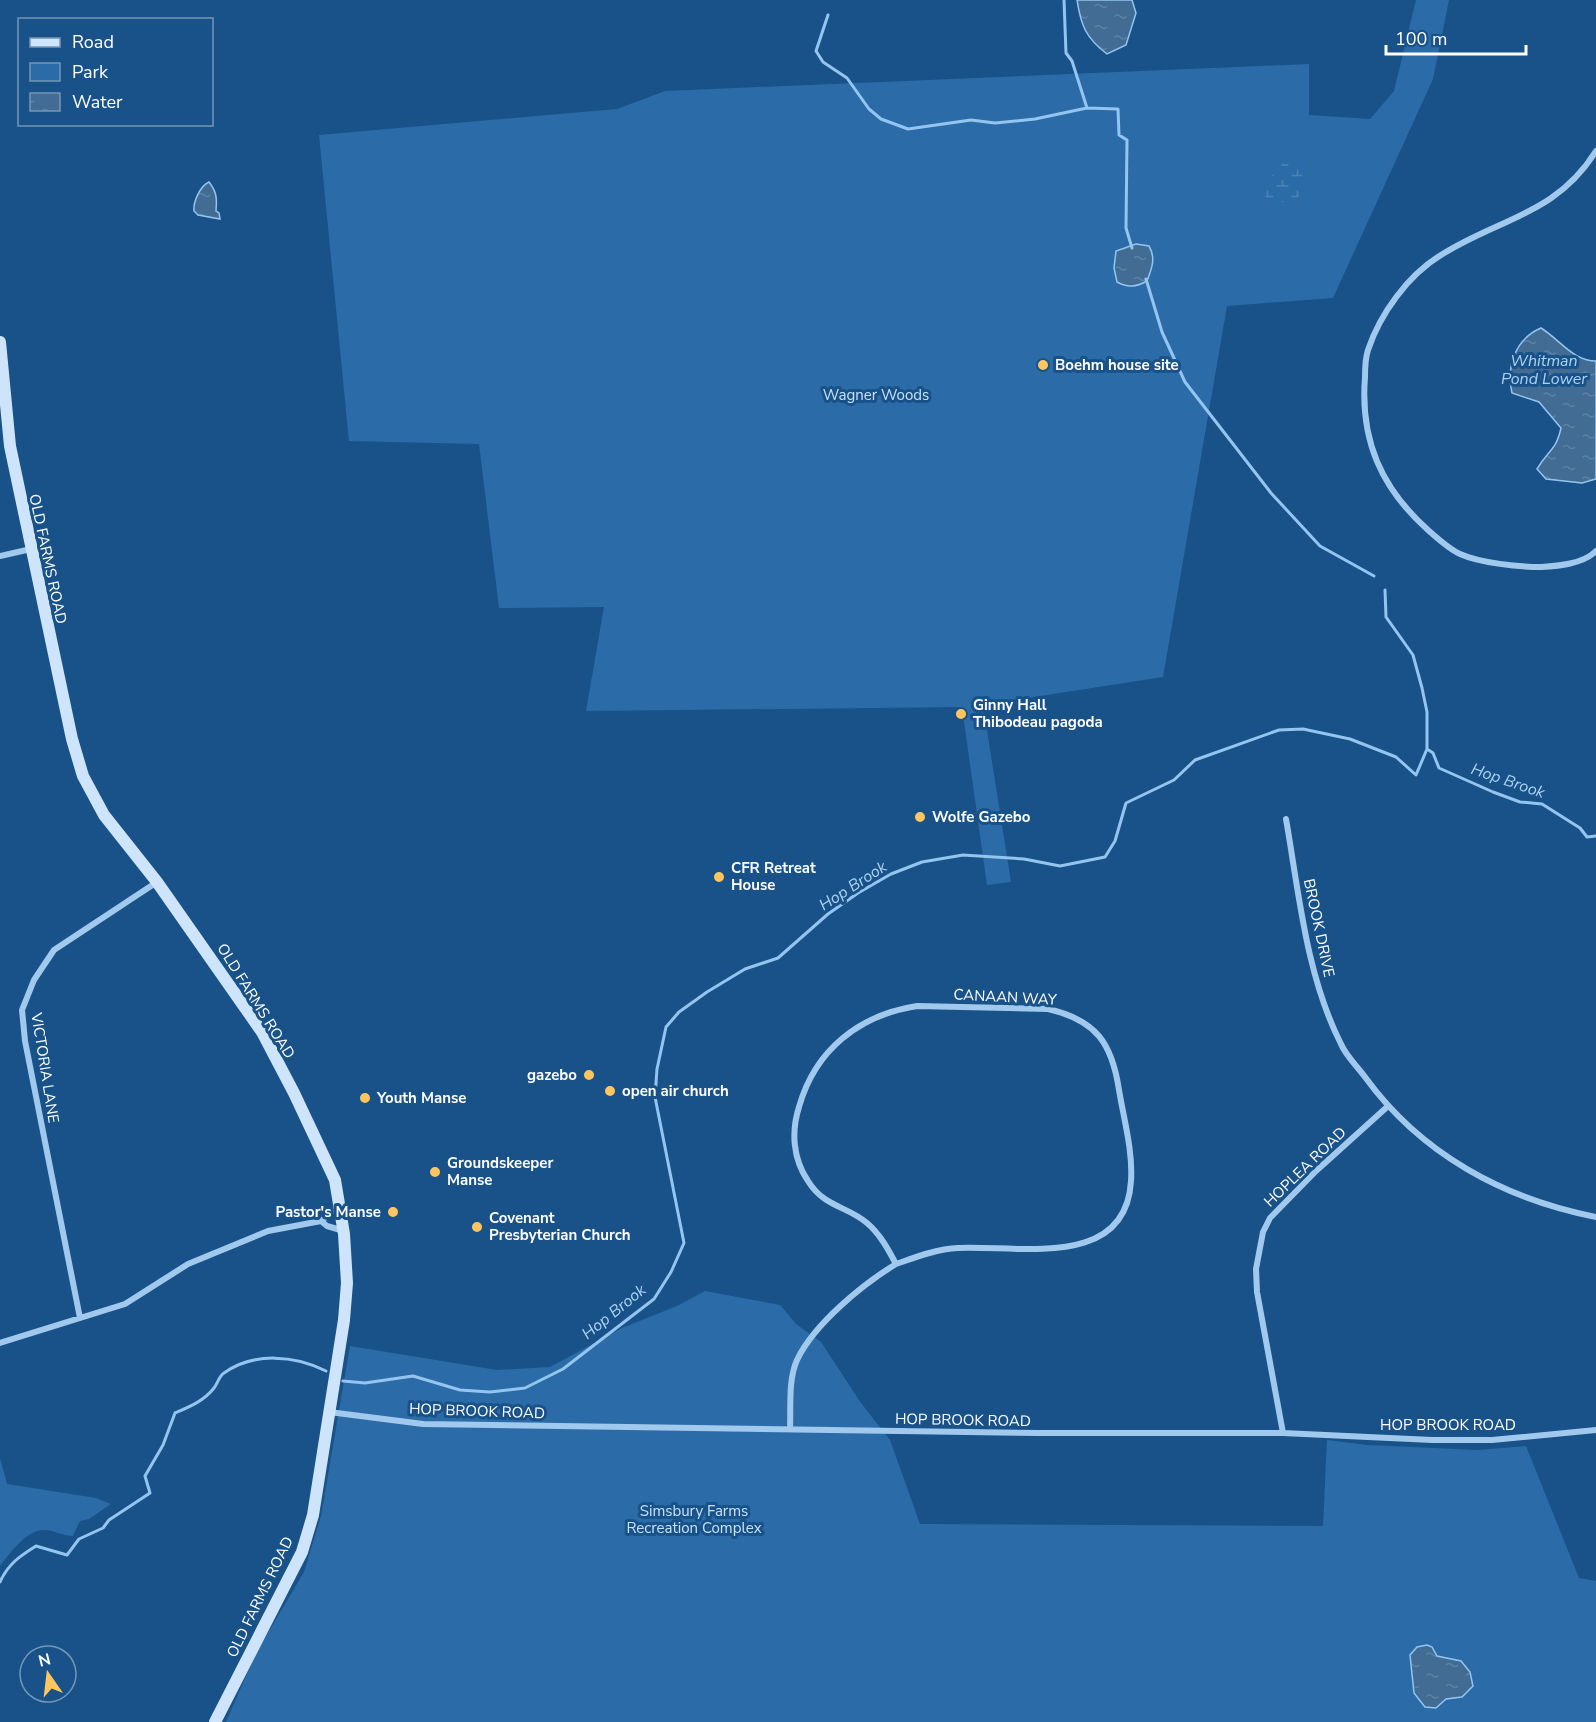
<svg xmlns="http://www.w3.org/2000/svg" width="1596" height="1722" viewBox="0 0 1596 1722" font-family="'Nunito Sans',sans-serif">
	<style>
		.green { fill: #2b6ca8 }
		.wetland { fill: url(#wetland-marsh) }
		.water { fill: url(#water-ripples); stroke: #94c5f0; stroke-width: 1.5 }
		.lines { fill: none; stroke-linecap: round; stroke-linejoin: round }
		.stream { stroke: #94c5f0; stroke-width: 3 }
		.street { stroke: #a1c9ed; stroke-width: 6 }
		.secondary { stroke: #cee4fa; stroke-width: 12 }
		.poi-dot { fill: #ffc55e; stroke: #185289; stroke-width: 2 }
		.labels { text-anchor: middle; dominant-baseline: central; stroke-width: 6; stroke-linejoin: round; paint-order: stroke }
		.poi-label { font-size: 15px; font-weight: bold; fill: #fff; stroke: #185289; text-anchor: start }
		.park-label { font-size: 15px; fill: #c7e2fa; stroke: #185289 }
		.street-label { font-size: 15px; fill: #fff; stroke: #185289 }
		.water-label { font-size: 16px; font-style: italic; fill: #add3f5; stroke: #185289 }
	</style>
	<defs>
		<pattern id="wetland-marsh" width="20" height="14" patternUnits="userSpaceOnUse" patternTransform="scale(1.5)"><rect width="20" height="14" fill="#2b6ca8"/><path d="M1 5h8M5 5V1M11 12h8M15 12V8" fill="none" stroke="#4b82b5"/></pattern>
		<pattern id="water-ripples" width="26" height="14" patternUnits="userSpaceOnUse" patternTransform="scale(1.5)"><rect width="26" height="14" fill="#426c94"/><path d="M2 4q2-2 4 0t4 0M15 11q2-2 4 0t4 0" fill="none" stroke="#5e82a4"/></pattern>
	</defs>
	<rect width="100%" height="100%" fill="#185289"/>
	<!-- green -->
	<path class="green" d="M1416 0H1449L1433 79 1333 298 1227 306 1163 677 983 705 1011 882 987 885 962 707 586 711 604 607 499 608 479 444 349 441 319 135 617 109 665 91 1309 64V115L1370 119 1394 91Z
		M705 1291 780 1305 796 1324 821 1342 861 1403 890 1440 920 1524 1323 1526 1327 1440 1367 1445 1478 1450 1526 1446 1579 1578 1596 1581V1722H226L256 1653 304 1572 321 1516 350 1346 497 1370 550 1367 622 1328 677 1306Z
		M0 1458 7 1484 96 1498 111 1504 89 1519 80 1521 73 1536C62 1536 54 1530 45 1530 27 1529 10 1553 0 1566Z"/>
	<!-- wetland -->
	<path class="wetland" d="M1286 160 1298 162C1303 179 1309 188 1294 201L1269 203 1263 193 1273 174Z"/>
	<!-- water -->
	<path class="water" d="M1077 0H1132L1136 13 1126 45 1107 54C1086 38 1081 26 1077 0Z
		M209 182C217 192 217 199 216 211L219 213 220 219 198 215 194 211C193 202 200 186 209 182Z
		M1136 244 1149 246C1156 258 1152 268 1147 281 1136 287 1128 288 1117 282L1114 268 1116 251Z
		M1541 328C1559 339 1573 361 1596 361V479L1582 483 1546 479 1537 469C1548 450 1556 451 1561 428L1539 402 1512 393C1506 367 1515 339 1541 328Z
		M1427 1645 1432 1647 1437 1656 1461 1661 1470 1672 1473 1686 1462 1697 1446 1699 1436 1708 1425 1707 1414 1693 1410 1655 1417 1647Z"/>
	<g class="lines">
		<!-- stream -->
		<path class="stream" d="M1064 0 1066 53 1072 61 1087 108
			M828 15 816 51 823 62 847 78 869 109 881 119 908 129 971 120 995 123 1035 119 1087 108 1118 109 1119 135 1127 140 1126 228 1132 248
			M1146 279 1162 332 1185 382 1271 493 1320 546 1374 576
			M1385 590 1386 617 1413 655 1422 688 1427 712V749
			M343 1381 365 1383 413 1376 460 1390 490 1392 525 1388 563 1369 654 1299 671 1272 684 1243 655 1097 657 1069 666 1027 679 1012 707 992 745 969 778 958 828 914 858 893 891 874 922 862 963 855 1024 859 1060 866 1105 857 1115 841 1126 803 1174 780 1195 760 1279 730 1303 729 1350 739 1396 757 1416 775 1427 749 1433 753 1439 768 1493 792 1520 802 1542 804 1580 828 1587 837 1596 836
			M0 1582C8 1564 20 1556 36 1546L67 1555 79 1539 103 1528 109 1520 150 1493 145 1476 163 1445 175 1413C189 1407 204 1401 214 1388 218 1383 219 1376 224 1373 253 1352 295 1355 326 1371"/>
		<!-- street -->
		<path class="street" d="M1596 151C1556 215 1499 218 1441 255 1408 275 1380 314 1368 350 1365 359 1365 369 1365 377 1360 440 1381 488 1428 530 1437 538 1449 549 1460 554 1480 563 1519 567 1541 567 1558 566 1583 564 1596 551
			M0 556 31 549
			M1286 819C1299 893 1306 975 1341 1044 1346 1056 1357 1066 1365 1077 1421 1154 1504 1199 1596 1217
			M917 1006 1048 1009C1096 1020 1112 1043 1119 1090 1124 1120 1133 1151 1131 1181 1126 1270 1019 1245 958 1248 937 1249 916 1257 896 1264 888 1249 880 1234 867 1223 847 1206 824 1207 808 1181 793 1159 791 1132 799 1107 815 1050 859 1015 917 1006Z
			M321 1221 327 1226 344 1231
			M80 1318 25 1041 22 1010 34 980 54 950 157 882
			M0 1343 125 1304 188 1264 268 1231 321 1221 340 1206
			M329 1412 423 1424 1038 1433H1283L1432 1440H1492L1596 1430
			M790 1429C791 1407 788 1380 797 1360 814 1324 863 1284 896 1264
			M1283 1433 1257 1292 1256 1269 1263 1232 1270 1218 1316 1171 1387 1107"/>
		<!-- secondary -->
		<path class="secondary" d="M0 342 10 446 72 739 83 776 104 815 157 882 262 1032 294 1093 335 1180 344 1234 347 1283 344 1320 313 1515 302 1552 215 1722"/>
	</g>
	<!-- markers -->
	<g class="poi-dot">
		<circle cx="1043" cy="365" r="6"/>
		<circle cx="961" cy="714" r="6"/>
		<circle cx="920" cy="817" r="6"/>
		<circle cx="719" cy="877" r="6"/>
		<circle cx="589" cy="1075" r="6"/>
		<circle cx="610" cy="1091" r="6"/>
		<circle cx="365" cy="1098" r="6"/>
		<circle cx="435" cy="1172" r="6"/>
		<circle cx="393" cy="1212" r="6"/>
		<circle cx="477" cy="1227" r="6"/>
	</g>
	<g class="labels">
		<!-- poi labels -->
		<g class="poi-label">
			<text x="1055" y="365">Boehm house site</text>
			<text x="973" y="705">Ginny Hall<tspan x="973" dy="17">Thibodeau pagoda</tspan></text>
			<text x="932" y="817">Wolfe Gazebo</text>
			<text x="731" y="868">CFR Retreat<tspan x="731" dy="17">House</tspan></text>
			<text x="577" y="1075" text-anchor="end">gazebo</text>
			<text x="622" y="1091">open air church</text>
			<text x="377" y="1098">Youth Manse</text>
			<text x="447" y="1163">Groundskeeper<tspan x="447" dy="17">Manse</tspan></text>
			<text x="381" y="1212" text-anchor="end">Pastor's Manse</text>
			<text x="489" y="1218">Covenant<tspan x="489" dy="17">Presbyterian Church</tspan></text>
		</g>
		<!-- park labels -->
		<g class="park-label">
			<text x="876" y="395">Wagner Woods</text>
			<text x="694" y="1511">Simsbury Farms<tspan x="694" dy="17">Recreation Complex</tspan></text>
		</g>
		<!-- street labels -->
		<g class="street-label">
			<text transform="translate(48 559) rotate(78)">OLD FARMS ROAD</text>
			<text transform="translate(1319 928) rotate(78)">BROOK DRIVE</text>
			<text transform="translate(1005 997) rotate(3)">CANAAN WAY</text>
			<text transform="translate(256 1001) rotate(58)">OLD FARMS ROAD</text>
			<text transform="translate(45 1068) rotate(81)">VICTORIA LANE</text>
			<text transform="translate(1305 1167) rotate(-44)">HOPLEA ROAD</text>
			<text transform="translate(477 1411) rotate(2)">HOP BROOK ROAD</text>
			<text transform="translate(963 1420) rotate(1)">HOP BROOK ROAD</text>
			<text x="1448" y="1425">HOP BROOK ROAD</text>
			<text transform="translate(260 1597) rotate(-64)">OLD FARMS ROAD</text>
		</g>
		<!-- water labels -->
		<g class="water-label">
			<text x="1544" y="361">Whitman<tspan x="1544" dy="18">Pond Lower</tspan></text>
			<text transform="translate(1508 781) rotate(19)">Hop Brook</text>
			<text transform="translate(853 886) rotate(-33)">Hop Brook</text>
			<text transform="translate(614 1312) rotate(-39)">Hop Brook</text>
		</g>
	</g>
	<!-- legend -->
	<rect x="18" y="18" width="195" height="108" fill="#185289" stroke="#7497b8" stroke-width="1.5"/>
	<rect x="30" y="38" width="30" height="9" fill="#cee4fa" stroke="#7497b8" stroke-width="1.5"/>
	<text x="72" y="48" font-size="18" fill="#ffffff">Road</text>
	<rect x="30" y="63" width="30" height="18" fill="#2b6ca8" stroke="#7497b8" stroke-width="1.5"/>
	<text x="72" y="78" font-size="18" fill="#ffffff">Park</text>
	<rect x="30" y="93" width="30" height="18" fill="url(#water-ripples)" stroke="#7497b8" stroke-width="1.5"/>
	<text x="72" y="108" font-size="18" fill="#ffffff">Water</text>
	<!-- north arrow -->
	<g transform="translate(48 1674) rotate(346)"><circle r="28" fill="#185289" stroke="#7497b8" stroke-width="1.5"/>
	<path d="M0-4.5L10 22L0 15L-10 22Z" fill="#ffc55e"/>
	<text y="-9" font-size="16" font-weight="bold" text-anchor="middle" fill="#ffffff">N</text>
	</g>
	<!-- scale -->
	<path d="M1386 45v9h140v-9" fill="none" stroke="#ffffff" stroke-width="3"/>
	<text x="1395" y="45" font-size="18" fill="#ffffff" stroke="#185289" stroke-width="4.5" paint-order="stroke">100 m</text>
</svg>
